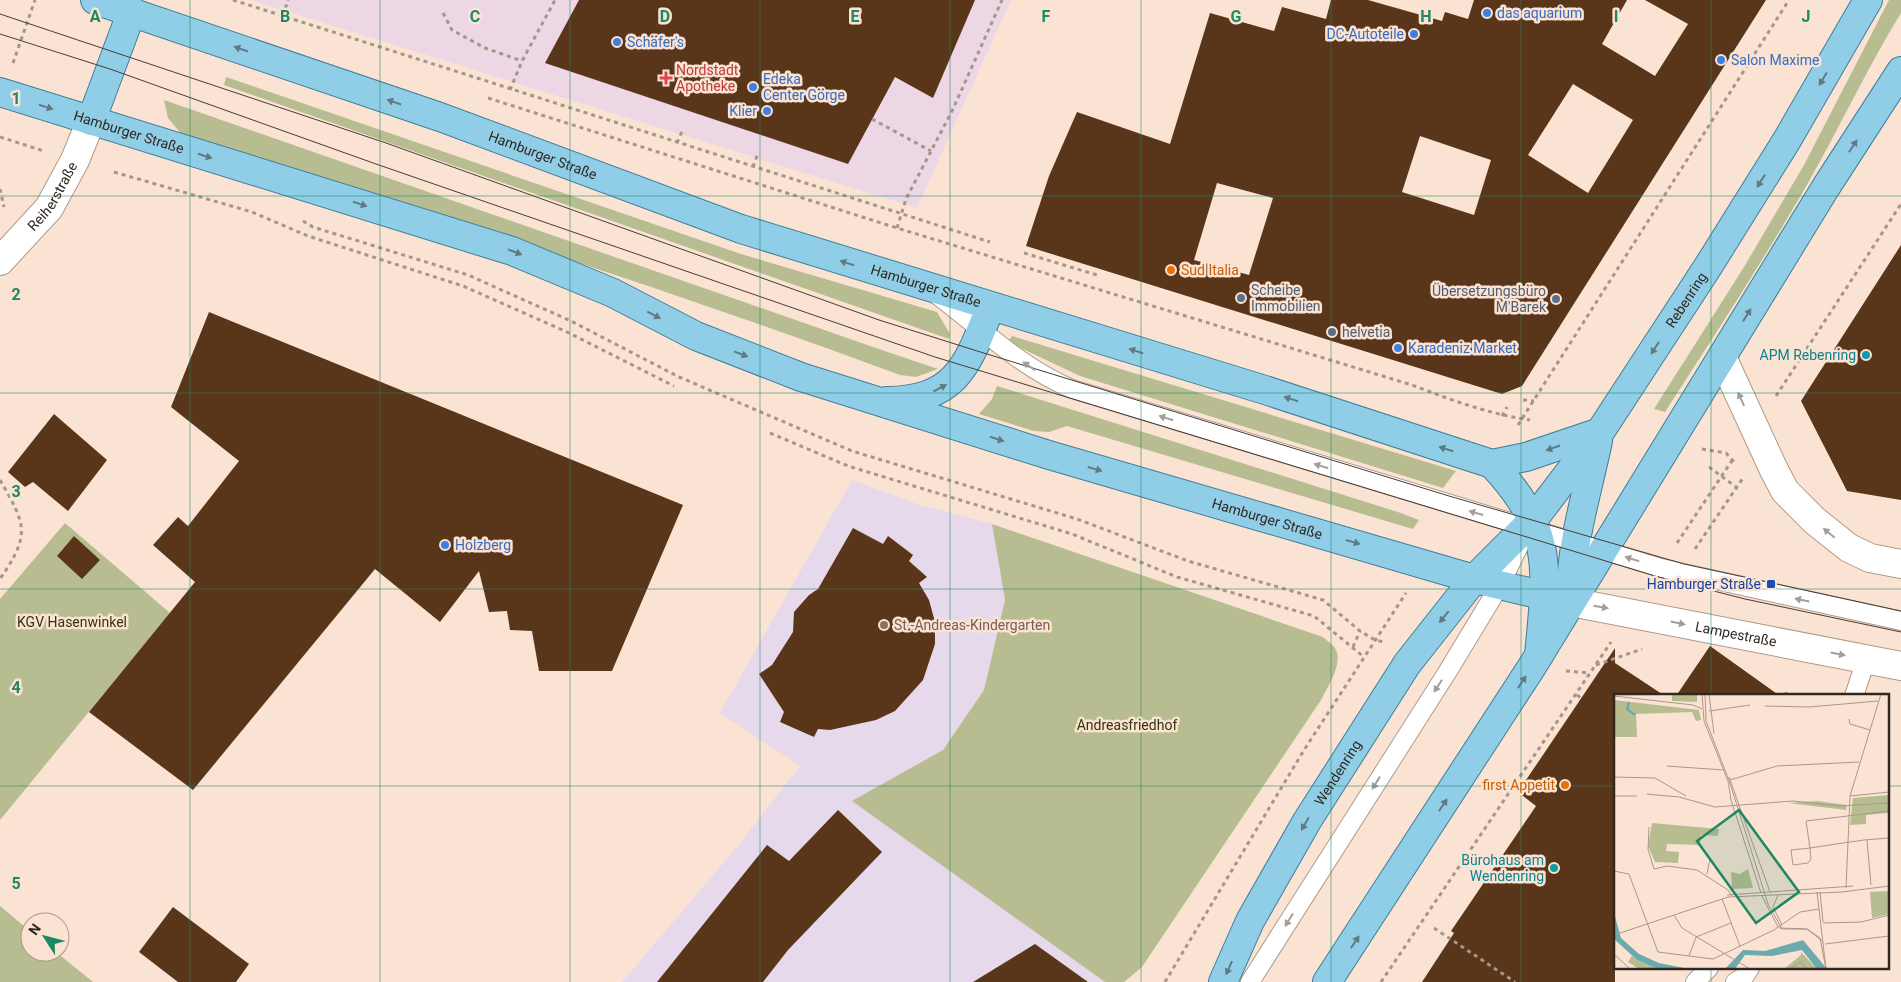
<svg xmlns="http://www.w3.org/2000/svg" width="1901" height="982" viewBox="0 0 1901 982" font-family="Roboto,sans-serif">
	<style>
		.commercial { fill: #edd7e5 }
		.education { fill: #e7d9ec }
		.green { fill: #b7bd90 }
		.building { fill: #593519; fill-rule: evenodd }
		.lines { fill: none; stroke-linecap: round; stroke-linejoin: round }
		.service-casing { stroke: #b09a8a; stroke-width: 20 }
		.minor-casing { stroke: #b09a8a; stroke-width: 30 }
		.primary-casing { stroke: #3e7e98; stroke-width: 30 }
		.path { stroke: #a69589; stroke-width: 3; stroke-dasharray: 4 4; stroke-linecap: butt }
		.service { stroke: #fff; stroke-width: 18 }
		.minor { stroke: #fff; stroke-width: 28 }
		.primary { stroke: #90cee8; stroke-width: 28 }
		.tram { stroke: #473c35; stroke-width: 1 }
		.oneway { fill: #607a84 }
		.oneway2 { fill: #a29e9b }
		.grid { fill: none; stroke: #1e8763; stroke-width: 1; stroke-opacity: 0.55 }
		.shop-dot { fill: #3f7fe0; stroke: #fbe3d3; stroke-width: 2 }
		.health-dot { fill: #e0444e; stroke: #fbe3d3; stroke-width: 2 }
		.food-dot { fill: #e8710a; stroke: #fbe3d3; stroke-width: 2 }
		.service-dot { fill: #5c6f8a; stroke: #fbe3d3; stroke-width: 2 }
		.culture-dot { fill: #0f9aa8; stroke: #fbe3d3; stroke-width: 2 }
		.transit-dot { fill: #1a4fb4; stroke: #fbe3d3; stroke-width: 2 }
		.education-dot { fill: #8d6e63; stroke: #fbe3d3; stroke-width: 2 }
		.labels { text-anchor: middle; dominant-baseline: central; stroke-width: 5; stroke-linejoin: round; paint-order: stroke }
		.shop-label { font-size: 14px; fill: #366cbe; stroke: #fbe3d3; text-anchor: start }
		.health-label { font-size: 14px; fill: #be3a42; stroke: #fbe3d3; text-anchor: start }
		.street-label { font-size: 14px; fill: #302721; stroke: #fbe3d3 }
		.food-label { font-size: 14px; fill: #c56008; stroke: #fbe3d3; text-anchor: start }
		.service-label { font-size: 14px; fill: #4e5e75; stroke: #fbe3d3; text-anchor: start }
		.culture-label { font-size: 14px; fill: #0d838f; stroke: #fbe3d3; text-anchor: end }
		.transit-label { font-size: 14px; fill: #164399; stroke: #fbe3d3; text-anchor: end }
		.park-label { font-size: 14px; fill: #31350f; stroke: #fbe3d3 }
		.education-label { font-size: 14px; fill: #785e54; stroke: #fbe3d3; text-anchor: start }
		.inset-river { fill: none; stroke: #6baaad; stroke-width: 2.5 }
		.inset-road { fill: none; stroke: #aa988c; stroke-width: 1 }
		.view { fill: #1e8763; fill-opacity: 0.15; stroke: #1e8763; stroke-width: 2.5 }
		.inset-edge { fill: none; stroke: #302721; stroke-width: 2.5 }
		.grid-label { font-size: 16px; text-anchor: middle; font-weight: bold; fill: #1e8763; stroke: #fbe3d3; stroke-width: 5; stroke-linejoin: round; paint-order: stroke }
	</style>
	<rect width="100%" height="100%" fill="#fbe3d3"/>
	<!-- commercial -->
	<path class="commercial" d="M250 0H1011L917 208Z"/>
	<!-- education -->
	<path class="education" d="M852 480 920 505 992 524 1005 600 984 690 943 750 853 801 1105 982H622L737 847 800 766 720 713Z"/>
	<!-- green -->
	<path class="green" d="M1889 0H1901V13C1867 68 1840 127 1808 183 1763 261 1714 336 1665 412L1654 409 1744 267 1804 165Z
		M226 77 741 254 937 312 950 334 949 339 224 85Z
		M164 100 873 347 938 369 916 377 900 375C664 288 424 211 183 136L168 118Z
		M1012 336 1456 471 1443 488 1080 376 1008 342Z
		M997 386 1401 513 1419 520 1413 529 1067 426 1049 432 1034 431 979 414 992 399Z
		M65 523 170 613 0 820V599Z
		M992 524 1323 637C1327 641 1332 644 1335 648 1344 663 1328 686 1321 700L1142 967 1124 982H1105L852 801 943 750 984 690 1005 600Z
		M0 906 30 931V952H56L93 982H0Z"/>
	<!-- building -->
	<path class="building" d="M579 0H975L933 98 895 77 848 164 545 63Z
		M1331 0H1368L1442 21 1445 12 1468 19 1474 0H1627L1602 44 1655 76 1688 24 1645 0H1766L1522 386 1502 394 1026 246 1049 176 1077 112 1170 144 1210 13 1274 31 1282 7 1326 19ZM1573 84 1633 120 1588 193 1528 155ZM1420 136 1491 160 1474 215 1402 192ZM1217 183 1273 198 1249 275 1194 260Z
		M1901 245V500L1847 491 1801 401Z
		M209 312 683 505 612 671H539L532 631 510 630 507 611 489 612 479 571 440 622 375 569 193 790 89 712 195 582 153 545 178 517 188 526 239 461 171 407Z
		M54 414 107 460 68 511 33 482 25 487 8 472Z
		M853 528 883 544 888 536 913 555 909 561 927 577 919 583 929 600 935 622V644L923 680 895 711 876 720 830 730 818 729 814 737 780 722 784 712 759 674 772 665 793 632 794 612 809 595 818 589Z
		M74 536 100 560 82 579 57 556Z
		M1710 646 1780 696H1676Z
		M1615 648V663L1665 696H1615V982H1422L1454 933 1451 931 1536 806 1518 792Z
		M838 810 882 852 788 950 763 982H657L767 845 789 861Z
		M173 907 249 964 236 982H178L139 952Z
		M1035 944 1088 982H973Z"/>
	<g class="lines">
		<defs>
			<path id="service" d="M937 295C981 328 1020 367 1072 389L1661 568 1901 621
				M1854 696 1866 660
				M1250 982 1448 671 1500 585 1522 540
				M1695 982 1709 968
				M1735 982 1745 976 1750 968"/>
			<g id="minor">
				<path id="s1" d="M0 261 49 208 75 160 91 121"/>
				<path d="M1722 357 1773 468 1785 491 1815 521 1849 548 1870 558 1901 564"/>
				<path id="s2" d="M1571 602 1901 666"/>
			</g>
			<g id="primary">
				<path id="s3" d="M95 0 440 117 741 229 1265 390 1492 464C1555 531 1547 569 1539 655"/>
				<path id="s4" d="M0 92 512 251 613 293 696 336 801 377 1049 455 1474 579 1571 602"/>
				<path d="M91 121 132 11"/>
				<path d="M887 401C957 400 968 364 990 308"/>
				<path d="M1492 464 1526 457 1600 432"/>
				<path d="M1571 600C1570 545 1587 494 1598 441"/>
				<path id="s5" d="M1223 982 1250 921 1307 821 1407 664 1474 579 1533 520 1600 432 1709 265 1787 140 1868 0"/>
				<path d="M1327 982 1533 665 1826 187 1901 71"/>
			</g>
		</defs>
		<!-- service casing -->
		<use href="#service" class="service-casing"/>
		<!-- minor casing -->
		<use href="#minor" class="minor-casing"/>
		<!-- primary casing -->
		<use href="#primary" class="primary-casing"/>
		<!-- path -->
		<path class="path" d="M233 0 990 242
			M443 13 452 30 485 48 522 61
			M283 16 288 0
			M13 63 35 0
			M510 90 522 61 555 0
			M488 98 897 228 1412 385C1451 400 1489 414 1530 420
			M872 119 931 151
			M0 137 44 151
			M677 143 683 129
			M753 167 758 153
			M114 172 252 212 308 236 463 286 567 332 674 386
			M0 189 4 207
			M303 221 313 227 468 275 571 321 679 377 852 451 1077 519 1188 561 1323 600 1360 631 1375 640 1384 642
			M897 228 906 199 953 109 1002 0
			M1024 253 1097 275
			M1776 396 1901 204
			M1523 400 1534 401
			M1502 416 1507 407
			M1518 425 1789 0
			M770 433 848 466 1072 534 1177 577 1314 616 1364 657
			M1702 449 1726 453 1734 462
			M1709 467 1736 487
			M0 480C26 525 31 534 0 579
			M1677 543 1733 459
			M1695 549 1743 478
			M1353 647 1360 631
			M1596 665 1642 649
			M1566 671 1590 673
			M1577 695 1581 698
			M1786 696V692
			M1434 928 1515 982
			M1165 982 1304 750 1406 593
			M1381 982 1611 642"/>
		<!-- service -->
		<use href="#service" class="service"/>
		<!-- minor -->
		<use href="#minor" class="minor"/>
		<!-- primary -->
		<use href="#primary" class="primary"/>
		<!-- tram -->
		<path class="tram" d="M0 14 386 143 879 320 974 350 1449 496 1684 564 1901 611
			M0 34 110 69 376 164 935 357 1655 576 1745 599 1901 632"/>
	</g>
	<!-- one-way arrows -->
	<defs><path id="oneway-solid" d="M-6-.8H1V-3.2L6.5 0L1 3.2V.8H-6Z" transform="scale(1.25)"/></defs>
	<g class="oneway">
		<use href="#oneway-solid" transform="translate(241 49) rotate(-161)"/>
		<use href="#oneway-solid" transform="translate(1823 79) rotate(121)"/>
		<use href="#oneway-solid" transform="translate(394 102) rotate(-161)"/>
		<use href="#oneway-solid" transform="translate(46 107) rotate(18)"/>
		<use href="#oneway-solid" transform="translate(1853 146) rotate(-57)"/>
		<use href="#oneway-solid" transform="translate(205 156) rotate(17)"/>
		<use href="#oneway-solid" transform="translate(1761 181) rotate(122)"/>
		<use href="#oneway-solid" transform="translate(360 204) rotate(17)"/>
		<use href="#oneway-solid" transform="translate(515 252) rotate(21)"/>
		<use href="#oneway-solid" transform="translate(847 263) rotate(-163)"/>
		<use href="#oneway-solid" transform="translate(654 315) rotate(27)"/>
		<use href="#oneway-solid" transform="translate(1747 315) rotate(-58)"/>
		<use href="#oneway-solid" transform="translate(1655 348) rotate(123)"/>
		<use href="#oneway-solid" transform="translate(1136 351) rotate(-163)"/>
		<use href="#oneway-solid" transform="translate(741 354) rotate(21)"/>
		<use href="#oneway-solid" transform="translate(940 388) rotate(-28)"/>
		<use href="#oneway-solid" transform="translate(1291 399) rotate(-162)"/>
		<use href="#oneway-solid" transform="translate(997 439) rotate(18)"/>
		<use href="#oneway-solid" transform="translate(1553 448) rotate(161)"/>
		<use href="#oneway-solid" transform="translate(1446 449) rotate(-162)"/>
		<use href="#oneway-solid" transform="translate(1095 469) rotate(16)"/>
		<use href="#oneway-solid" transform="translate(1353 542) rotate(16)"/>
		<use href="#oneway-solid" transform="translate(1444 617) rotate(129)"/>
		<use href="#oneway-solid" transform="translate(1522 682) rotate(-57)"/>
		<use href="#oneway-solid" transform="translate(1443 805) rotate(-57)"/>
		<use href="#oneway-solid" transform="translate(1305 824) rotate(120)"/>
		<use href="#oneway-solid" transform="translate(1355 942) rotate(-56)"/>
		<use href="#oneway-solid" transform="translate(1229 968) rotate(114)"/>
	</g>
	<g class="oneway2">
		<use href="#oneway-solid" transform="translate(1029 366) rotate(-146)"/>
		<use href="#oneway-solid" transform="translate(1741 399) rotate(-114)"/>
		<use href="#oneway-solid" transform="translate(1166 418) rotate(-163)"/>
		<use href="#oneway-solid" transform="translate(1321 466) rotate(-163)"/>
		<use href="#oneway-solid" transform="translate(1476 513) rotate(-164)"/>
		<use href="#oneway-solid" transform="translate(1829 533) rotate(-140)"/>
		<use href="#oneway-solid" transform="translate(1632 559) rotate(-163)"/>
		<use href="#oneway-solid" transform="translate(1802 600) rotate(-168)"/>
		<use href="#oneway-solid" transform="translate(1601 607) rotate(10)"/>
		<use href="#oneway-solid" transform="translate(1678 623) rotate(12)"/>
		<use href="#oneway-solid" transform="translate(1838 654) rotate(11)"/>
		<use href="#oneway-solid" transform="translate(1438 686) rotate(123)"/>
		<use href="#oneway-solid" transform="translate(1376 783) rotate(122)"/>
		<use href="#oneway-solid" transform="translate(1289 920) rotate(122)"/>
	</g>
	<!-- grid -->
	<path class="grid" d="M190 0V982M380 0V982M570 0V982M760 0V982M950 0V982M1141 0V982M1331 0V982M1521 0V982M1711 0V696M0 196H1901M0 393H1901M0 589H1901M0 786H1615M1887 786H1901M1711 968V982"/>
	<!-- markers -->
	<g class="shop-dot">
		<circle cx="1487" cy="13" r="5"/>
		<circle cx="1414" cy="34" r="5"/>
		<circle cx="617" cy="42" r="5"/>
		<circle cx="1721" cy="60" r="5"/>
		<circle cx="753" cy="87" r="5"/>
		<circle cx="767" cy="111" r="5"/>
		<circle cx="1398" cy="348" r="5"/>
		<circle cx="445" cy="545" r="5"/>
	</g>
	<path class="health-dot" d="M663.5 70.5h5v5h5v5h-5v5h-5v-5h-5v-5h5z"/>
	<g class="food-dot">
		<circle cx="1171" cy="270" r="5"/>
		<circle cx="1565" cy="785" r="5"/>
	</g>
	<g class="service-dot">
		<circle cx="1241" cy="298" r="5"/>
		<circle cx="1556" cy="299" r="5"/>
		<circle cx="1332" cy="332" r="5"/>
	</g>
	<g class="culture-dot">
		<circle cx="1866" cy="355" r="5"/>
		<circle cx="1554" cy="868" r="5"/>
	</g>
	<rect class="transit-dot" x="1766" y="579" width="10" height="10" rx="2.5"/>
	<circle class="education-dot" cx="884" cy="625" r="5"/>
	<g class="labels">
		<!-- shop labels -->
		<g class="shop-label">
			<text x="1497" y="13">das aquarium</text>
			<text x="1404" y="34" text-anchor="end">DC-Autoteile</text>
			<text x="627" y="42">Schäfer's</text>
			<text x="1731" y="60">Salon Maxime</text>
			<text x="763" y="79">Edeka<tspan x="763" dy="16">Center Görge</tspan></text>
			<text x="757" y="111" text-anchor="end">Klier</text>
			<text x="1408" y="348">Karadeniz Market</text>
			<text x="455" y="545">Holzberg</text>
		</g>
		<!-- health labels -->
		<g class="health-label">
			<text x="676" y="70">Nordstadt<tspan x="676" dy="16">Apotheke</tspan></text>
		</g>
		<!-- street labels -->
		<g class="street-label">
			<text stroke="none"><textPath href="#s4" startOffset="135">Hamburger Straße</textPath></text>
			<text stroke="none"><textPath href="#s3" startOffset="474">Hamburger Straße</textPath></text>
			<text stroke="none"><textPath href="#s1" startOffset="84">Reiherstraße</textPath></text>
			<text stroke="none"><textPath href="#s3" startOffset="879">Hamburger Straße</textPath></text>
			<text stroke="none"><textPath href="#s5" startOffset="828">Rebenring</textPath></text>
			<text stroke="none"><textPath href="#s4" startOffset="1339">Hamburger Straße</textPath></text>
			<text stroke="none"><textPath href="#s2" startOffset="168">Lampestraße</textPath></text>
			<text stroke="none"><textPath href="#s5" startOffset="239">Wendenring</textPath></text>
		</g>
		<!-- food labels -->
		<g class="food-label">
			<text x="1181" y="270">Sud Italia</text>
			<text x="1555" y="785" text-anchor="end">first Appetit</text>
		</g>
		<!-- service labels -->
		<g class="service-label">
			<text x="1251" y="290">Scheibe<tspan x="1251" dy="16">Immobilien</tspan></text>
			<text x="1546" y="291" text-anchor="end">Übersetzungsbüro<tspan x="1546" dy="16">M'Barek</tspan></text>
			<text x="1342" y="332">helvetia</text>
		</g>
		<!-- culture labels -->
		<g class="culture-label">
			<text x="1856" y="355">APM Rebenring</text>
			<text x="1544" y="860">Bürohaus am<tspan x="1544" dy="16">Wendenring</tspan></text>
		</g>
		<!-- transit labels -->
		<g class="transit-label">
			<text x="1761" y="584">Hamburger Straße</text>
		</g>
		<!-- park labels -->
		<g class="park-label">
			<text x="72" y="622">KGV Hasenwinkel</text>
			<text x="1127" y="725">Andreasfriedhof</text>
		</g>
		<!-- education labels -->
		<g class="education-label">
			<text x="894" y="625">St.-Andreas-Kindergarten</text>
		</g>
	</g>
	<!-- overview -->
	<g transform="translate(1614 694)">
		<rect width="275" height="275" fill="#fbe3d3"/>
		<path d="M58 0H83V8L58 7ZM0 6 85 16 87 26 82 27 78 18 22 20 23 43H0ZM275 101V119L252 121V130L236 131 239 104ZM203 107 233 111 232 116 174 109ZM38 129 105 135 104 142 87 141 86 151 53 150 52 157 65 158 64 169 41 168 34 152ZM134 175 139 194 118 195 117 178 126 180ZM275 197V220L258 224 256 198ZM187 258 203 275H170L187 261ZM18 262 23 266 44 275H25L14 268Z" fill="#b7bd90"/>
		<path d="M0 219 7 244 25 260 45 269 75 275H44L23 266 0 245ZM189 246 213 275H203L188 256 158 262 131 261 121 275H111L129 256 151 257Z" fill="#6baaad"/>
		<path class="inset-river" d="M15 8 13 15 21 21"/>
		<path class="inset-road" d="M88 0 90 27 114 87 117 106 147 199M91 0 92 27 116 89 154 210 168 235H193L206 244 212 275M95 0 100 40M0 2 79 11 88 15M151 12 195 13 264 7M95 17 136 11M235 25 236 30 256 36M53 72 109 76M0 83 41 84 72 102M115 83 156 198M116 86 163 72 245 68M33 100 65 103 101 113 179 107 226 112 275 109M0 102H23M236 102 275 98M275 117 192 127 196 154 197 165 194 169 179 171 177 156 196 154 229 149 250 146 275 144M35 133 34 155 40 175 53 172 83 176 114 196 118 202M253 146 257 191M0 177 15 180 44 258 99 265 160 236 186 218 205 215M93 180 96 165M232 194 236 102 267 0M203 198 212 275M206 198 209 228M113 201 239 192M164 201 159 213 168 231M148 202 164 233M108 205 126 252M60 221 68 234 136 275M209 229 247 228 275 221M165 234 193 235 208 247M0 241 114 203 228 198 275 192M211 250 275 242M0 260 16 275M75 262 82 243 117 229M176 275 186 268 193 275"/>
		<path class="view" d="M125 116 185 198 142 229 83 147Z"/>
		<rect width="275" height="275" class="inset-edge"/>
	</g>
	<g class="grid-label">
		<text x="95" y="22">A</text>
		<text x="285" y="22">B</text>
		<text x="475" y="22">C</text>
		<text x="665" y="22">D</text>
		<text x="855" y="22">E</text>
		<text x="1046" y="22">F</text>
		<text x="1236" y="22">G</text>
		<text x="1426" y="22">H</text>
		<text x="1616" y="22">I</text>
		<text x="1806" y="22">J</text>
		<text x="16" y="104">1</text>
		<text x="16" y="300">2</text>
		<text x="16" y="497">3</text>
		<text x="16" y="693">4</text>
		<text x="16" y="889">5</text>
	</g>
	<!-- north arrow -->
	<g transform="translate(45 937) rotate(306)"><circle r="24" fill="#fbe3d3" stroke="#aa988c"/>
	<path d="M0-4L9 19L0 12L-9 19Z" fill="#1e8763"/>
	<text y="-8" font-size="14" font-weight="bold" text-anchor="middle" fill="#302721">N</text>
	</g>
</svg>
